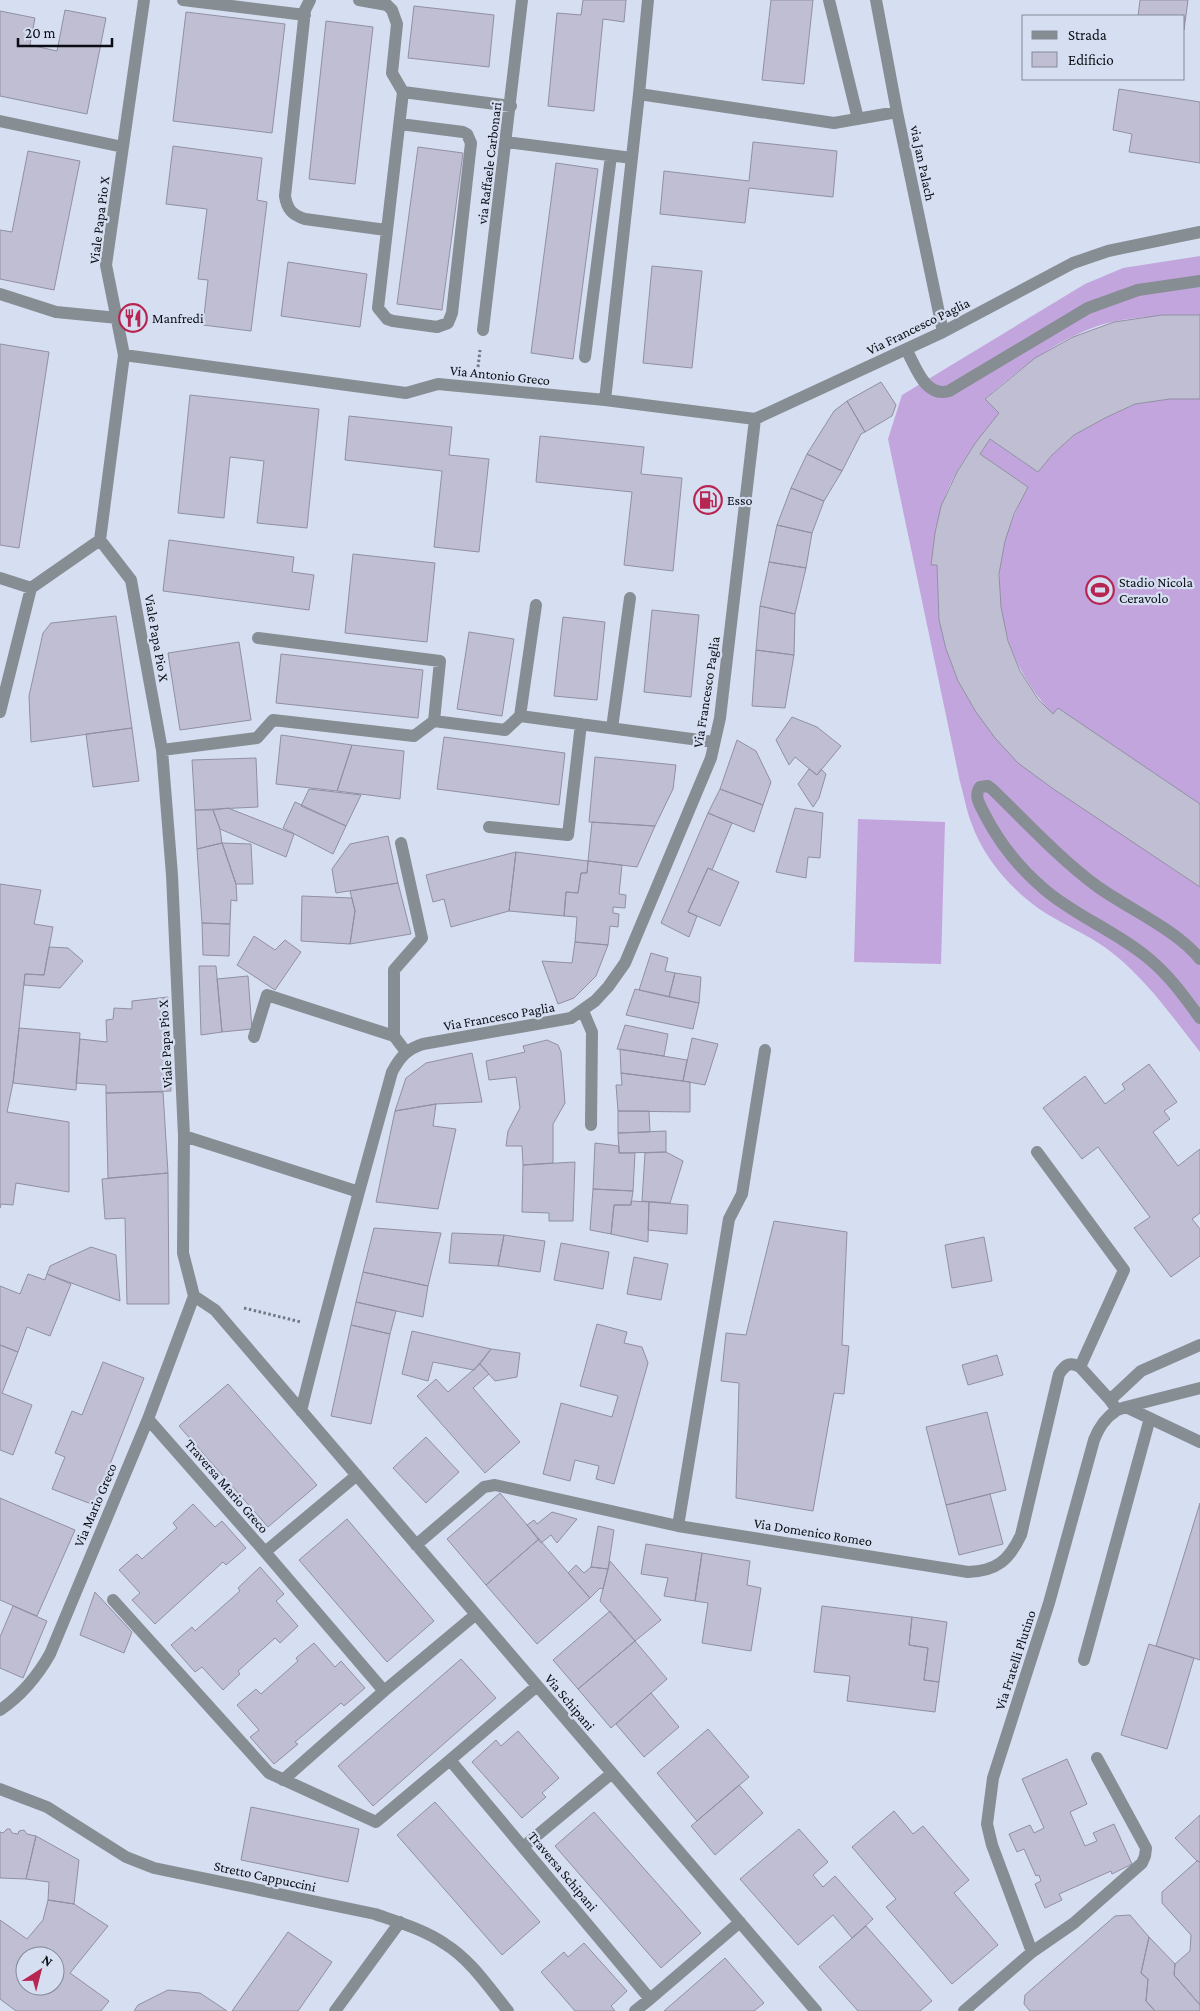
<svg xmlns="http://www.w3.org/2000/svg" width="1200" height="2011" viewBox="0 0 1200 2011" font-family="'Crimson Pro',serif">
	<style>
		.grass { fill: #c3a5de }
		.building { fill: #bfbed2; stroke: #9190a3; fill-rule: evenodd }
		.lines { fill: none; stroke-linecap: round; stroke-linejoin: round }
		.path { stroke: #727884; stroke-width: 3; stroke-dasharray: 2.5 2.5; stroke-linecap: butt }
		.minor { stroke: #868d93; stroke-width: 12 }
		.labels { text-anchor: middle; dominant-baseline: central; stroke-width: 4.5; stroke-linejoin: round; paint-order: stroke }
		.street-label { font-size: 14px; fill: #0a0d13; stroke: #d6def1 }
		.poi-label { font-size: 14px; fill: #0a0d13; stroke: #d6def1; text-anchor: start }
	</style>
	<rect width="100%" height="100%" fill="#d6def1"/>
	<!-- grass -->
	<path class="grass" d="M1200 256V315C1172 315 1144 316 1116 321 1068 331 1020 367 985 399L999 413C976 442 952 472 941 508 936 526 933 546 931 565H937L939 620 946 649 958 681 976 712 1018 763 1052 788 1200 887V1052C1174 1019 1149 983 1115 955 1095 938 1070 928 1047 914 1014 893 984 860 971 822 966 809 964 795 960 782L888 439 902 395 1085 284 1123 268Z
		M1170 399H1200V804L1058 709 1053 714C1009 669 988 601 1005 540 1011 521 1019 504 1028 487L980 454 990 439 1038 472 1052 455 1074 435 1105 418 1135 404Z
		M858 819 945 822 941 964 854 962Z"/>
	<!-- building -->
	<path class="building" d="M583 0H626L624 22 603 19 594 111 548 106 557 13 581 15Z
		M771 0H813L804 84 762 80Z
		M1140 0H1188L1184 30V16H1138Z
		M414 6 494 15 489 67 408 58Z
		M65 10 106 18 87 114 0 96V11L35 18 30 45 57 51Z
		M186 12 285 24 272 133 173 121Z
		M326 21 373 27 355 184 309 179Z
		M1119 89 1200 102V163L1129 152 1132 134 1113 130Z
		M753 142 837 151 833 197 749 188 745 223 660 214 664 171 749 181Z
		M173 146 262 158 257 200 267 202 251 331 203 325 208 280 198 279 207 209 166 204Z
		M418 147 463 153 442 310 397 304Z
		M28 151 80 161 54 290 0 279V230L12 232Z
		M556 163 598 169 573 359 531 353Z
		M288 262 367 274 360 327 281 316Z
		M652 266 702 271 692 368 643 363Z
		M1162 315H1200V399H1170L1135 404 1105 418 1074 435 1052 455 1038 472 990 439 980 454 1028 487 1014 514 1005 541 999 574 1001 607 1008 641 1020 671 1038 699 1053 714 1058 708 1200 804V887L1052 788 1018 763 995 738 976 712 958 681 946 649 939 620 937 565H931L935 533 941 506 957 472 976 442 999 413 985 399 1035 358 1073 337 1114 322Z
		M0 344 49 352 19 548 0 545Z
		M881 382 896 405 892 416 865 432 847 401Z
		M190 395 319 409 307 528 257 523 264 461 230 457 224 518 178 513Z
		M847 401 865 432 861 434 842 471 807 454 834 411Z
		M349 416 452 427 449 455 489 459 479 552 434 547 442 471 345 460Z
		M540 436 644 447 641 474 682 478 673 571 624 565 632 492 536 482Z
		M807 454 842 471 824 501 791 488Z
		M791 488 824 501 812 533 777 525Z
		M777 525 812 533 806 568 769 562Z
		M169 540 294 557 292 572 314 575 309 610 163 591Z
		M353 554 435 563 427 642 345 633Z
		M769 562 806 568 795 614 760 606Z
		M760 606 795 614 794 655 756 650Z
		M652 610 699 615 691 697 644 692Z
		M116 616 132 728 31 742 29 696 43 633 51 623Z
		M563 617 605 622 597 700 554 696Z
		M469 632 514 639 502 716 457 709Z
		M239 642 251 720 180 730 168 653Z
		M756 650 794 655 785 708 752 706Z
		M281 654 423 670 418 718 276 703Z
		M792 717 817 727 841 746 817 775 795 757 789 765 776 740Z
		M132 728 139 781 93 787 86 734Z
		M281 735 352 745 337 791 276 784Z
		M444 737 565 753 559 805 437 789Z
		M737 740 756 751 771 782 763 805 720 789Z
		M352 745 404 751 400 799 337 791Z
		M595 757 676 765 673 789 655 826 589 822Z
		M256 758 258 807 195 810 192 760Z
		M809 769 817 775 821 769 826 774 819 798 813 807 798 784Z
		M309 789 361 795 346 826 301 806Z
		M720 789 763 805 754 832 708 813Z
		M295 802 346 826 333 854 283 828Z
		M228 808 294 834 286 857 220 829 213 810Z
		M795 808 823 813 820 858 808 857 806 878 776 872Z
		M195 810H213L220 829 222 843 197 849Z
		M708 813 732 823 712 870 708 868 688 912 697 916 689 937 661 923Z
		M592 822 655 826 637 867 588 861Z
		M388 836 398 883 336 893 332 869 350 844Z
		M222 843 236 884 237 901 231 900 230 924 202 923 197 849Z
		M222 843 251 844 253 884H236Z
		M516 852 588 861 587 873H581L578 893 566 892 564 916 509 911Z
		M516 852 509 911 451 927 444 899 433 902 426 875Z
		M588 861 622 865 619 894 626 895 625 908 613 907V913L619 914 618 927 610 926 608 945 575 942 577 917 564 916 566 892 578 893 581 873H587Z
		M708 868 739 882 720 926 688 912Z
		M398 883 411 934 350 944 355 911 350 891Z
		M0 884 41 890 34 924 53 927 44 975 25 974 13 1083 7 1112 69 1122V1192L16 1183 13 1205 1 1204 0 1208Z
		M302 896 352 898 355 911 350 944 301 941Z
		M202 923 230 924 229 956 203 955Z
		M254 936 275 950 285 940 301 952 275 990 237 965Z
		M575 942 608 945 596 976 574 998 558 1004 542 961 572 963Z
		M49 947 68 948 83 961 60 988 24 985 25 974 44 975Z
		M651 953 668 958 665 971 675 973 669 997 639 990Z
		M199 966H216L222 1032 201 1035Z
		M675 973 701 977 699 1003 669 997Z
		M248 976 252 1029 222 1032 217 979Z
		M635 989 699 1003 693 1029 626 1015Z
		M168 997 171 1091 106 1093V1085L76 1083 80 1039 107 1042 106 1020 113 1019 114 1008 132 1009V1001Z
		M625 1025 668 1034 664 1056 617 1049Z
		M19 1028 80 1033 76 1090 13 1083Z
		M692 1038 718 1044 705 1085 683 1081Z
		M547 1040 558 1045 561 1052 565 1103 553 1124V1163L523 1165 522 1146H506L508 1131 520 1108 516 1077 489 1080 486 1061 525 1052 523 1046Z
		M620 1049 687 1060 683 1081 621 1073Z
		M472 1053 482 1102 436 1104 395 1111 406 1078 426 1063Z
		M1149 1064 1177 1102 1164 1111 1170 1119 1153 1132 1178 1166 1200 1149V1213L1192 1219 1200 1229V1256L1171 1277 1134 1228 1150 1217 1098 1147 1082 1159 1043 1108 1085 1076 1105 1104 1125 1089 1122 1084Z
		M621 1073 690 1082V1112L618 1111 616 1085H622Z
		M163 1092 168 1173 108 1178 106 1093Z
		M436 1104 433 1126 456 1129 438 1209 376 1202 395 1111Z
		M618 1111H649L650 1132 618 1133Z
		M666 1131V1152L619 1153 618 1133Z
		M595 1143 619 1146V1153H635L633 1191 593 1189Z
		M666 1152 683 1161 670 1203 642 1201 645 1153Z
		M575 1162 573 1221H549V1213L522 1212 523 1165Z
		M168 1173 169 1304H127L125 1218 105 1219 102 1179Z
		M593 1189 633 1191 631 1205H614L611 1234 590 1230Z
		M631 1201 649 1202 648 1242 611 1234 614 1205H631Z
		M649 1202 688 1205 687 1234 648 1230Z
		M774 1221 847 1232 842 1345 849 1346 844 1394 834 1393 813 1511 736 1498 739 1383 721 1381 726 1333 746 1335Z
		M374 1228 441 1233 428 1286 363 1272Z
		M452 1233 504 1235 498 1266 449 1263Z
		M504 1235 545 1241 540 1272 498 1266Z
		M984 1237 992 1281 952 1288 945 1245Z
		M561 1243 609 1252 603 1289 554 1280Z
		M91 1247 116 1255 120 1301 47 1274 50 1266Z
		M634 1257 668 1264 661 1300 627 1294Z
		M363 1272 428 1286 423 1317 356 1302Z
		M28 1274 45 1280 47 1274 71 1284 50 1336 27 1327 18 1352 0 1345V1286L20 1294Z
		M356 1302 396 1311 390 1334 351 1325Z
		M597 1324 627 1332 624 1343 642 1347 648 1363 614 1484 596 1479 599 1466 575 1460 570 1481 543 1474 561 1403 612 1417 618 1396 580 1386Z
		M351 1325 390 1334 371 1424 331 1416Z
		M412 1331 491 1349 474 1370 433 1362 428 1381 402 1374Z
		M0 1345 18 1352 2 1393 32 1405 13 1455 0 1450Z
		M491 1349 520 1353 517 1377 495 1381 480 1364Z
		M997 1355 1003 1375 968 1385 962 1365Z
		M103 1362 144 1378 94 1505 52 1489 65 1457 55 1453 72 1411 82 1415Z
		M480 1364 489 1374 473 1388 520 1442 485 1473 417 1396 436 1379 448 1392Z
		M228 1384 317 1485 268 1527 179 1426Z
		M987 1412 1006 1490 946 1505 926 1427Z
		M426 1437 459 1472 426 1503 393 1468Z
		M500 1493 539 1539 486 1585 447 1539Z
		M990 1494 1003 1544 959 1555 946 1505Z
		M0 1498 75 1530 37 1616 0 1600Z
		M1200 1503V1660L1156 1646Z
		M193 1504 215 1527 222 1521 246 1548 226 1565 223 1562 155 1624 132 1600 140 1593 119 1570 137 1554 142 1559 177 1528 173 1523Z
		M552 1512 577 1519 557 1543 551 1535 541 1543 527 1525 534 1520 537 1524Z
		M347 1519 434 1621 387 1662 299 1560Z
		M598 1526 614 1530 608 1569 591 1567Z
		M539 1539 590 1598 537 1644 486 1585Z
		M646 1544 702 1553 695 1601 664 1596 668 1578 641 1574Z
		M702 1553 750 1561 747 1585 761 1588 751 1651 702 1643 708 1603 695 1601Z
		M610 1561 661 1620 635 1641 600 1601Z
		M576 1565 584 1573 591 1567 608 1569 603 1589 600 1588 590 1598 568 1573Z
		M260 1567 284 1594 276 1601 298 1626 280 1643 275 1638 238 1671 240 1674 223 1690 202 1667 195 1672 171 1645 192 1627 195 1631 240 1591 238 1588Z
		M95 1592 132 1632 124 1653 80 1635Z
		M13 1606 47 1621 23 1678 0 1668V1637Z
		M822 1606 912 1617 909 1645 928 1648 924 1680 939 1682 935 1712 847 1701 850 1676 814 1672Z
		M610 1611 635 1641 578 1689 553 1660Z
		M912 1617 947 1622 939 1682 924 1680 928 1648 909 1645Z
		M635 1641 667 1679 611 1728 578 1689Z
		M314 1643 335 1667 341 1661 365 1688 344 1706 341 1703 295 1742 298 1744 274 1764 250 1737 259 1730 237 1705 256 1689 261 1694 298 1661 296 1658Z
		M1149 1644 1194 1658 1167 1749 1121 1735Z
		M461 1659 496 1698 373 1806 338 1766Z
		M651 1693 679 1727 644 1757 616 1724Z
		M708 1729 749 1777 697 1821 657 1773Z
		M518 1731 559 1778 542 1793 546 1797 522 1818 472 1762 496 1740 501 1746Z
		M1067 1759 1087 1804 1070 1812 1085 1846 1097 1841 1093 1833 1114 1824 1132 1864 1112 1874 1111 1871 1059 1894 1062 1900 1045 1908 1035 1884 1041 1881 1039 1875 1036 1876 1024 1849 1017 1852 1009 1834 1030 1825 1034 1833 1044 1828 1022 1779Z
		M739 1785 763 1813 715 1855 691 1826Z
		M435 1802 540 1922 502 1955 397 1835Z
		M251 1807 359 1829 348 1882 241 1860Z
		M894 1811 913 1834 923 1826 969 1880 954 1893 998 1945 952 1984 886 1907 896 1899 852 1847Z
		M594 1812 701 1933 661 1968 555 1846Z
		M1200 1815V1862L1197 1861 1175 1838Z
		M7 1829H10L12 1833 18 1834 19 1831 24 1830 27 1834 36 1836 26 1879 0 1878V1832L3 1833Z
		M799 1829 828 1862 813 1875 823 1887 835 1876 873 1919 852 1938 833 1915 798 1945 740 1879Z
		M36 1836 79 1860 74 1904 48 1900 49 1882 26 1879Z
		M1197 1861 1200 1862V2005L1174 1975 1175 1964 1190 1951 1191 1935 1162 1903V1892Z
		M48 1900 74 1904 108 1926 70 1973 109 2001 101 2011H16L0 1999V1920L27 1939 43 1920ZM25 1956H55V1986H25Z
		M1130 1915 1149 1937 1141 1973 1148 1979 1146 2001 1155 2011H1030L1024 2004 1025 1995 1115 1916Z
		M866 1926 932 2001 920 2011H858L819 1967Z
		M288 1932 332 1962 298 2011H232Z
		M1149 1937 1175 1964 1174 1975 1200 2005V2011H1155L1146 2001 1148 1979 1141 1973Z
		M584 1943 627 1991 611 2006 615 2011H575L541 1972 564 1952 568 1957Z
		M725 1958 764 2003 754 2011H664Z
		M168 1990 200 1993 227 2011H134L138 2005Z"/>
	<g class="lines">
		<!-- path -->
		<path class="path" d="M478 367 480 350
			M244 1308 301 1322"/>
		<!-- minor -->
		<path class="minor" d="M144 0 106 265 124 355 100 540 131 580 162 750 172 875 184 1136 183 1253 194 1296
			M183 0 305 15
			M310 0 305 10 285 196C287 209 292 215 305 219L386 230
			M359 0 387 5 392 10 397 24 392 73 403 92
			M829 0 858 119
			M876 0 897 112 943 332
			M639 94 648 0
			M0 121 123 147
			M400 124 463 132 467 134 471 143 452 313 448 323 437 327 393 321 387 319 378 308 403 92 511 106
			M506 142 632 158
			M0 294 56 312 118 318
			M483 330 522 0
			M906 349C916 367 925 398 949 391L1088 308 1138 290 1200 281
			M124 355 406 393 438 384 605 400 755 419
			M585 357 611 156
			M605 400 639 94 834 123 897 112
			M755 419 943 332 1073 263 1108 251 1200 232
			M0 578 31 588
			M258 638 440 661 434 721
			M0 712 31 588 100 540
			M520 716 536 605
			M612 728 630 598
			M162 750 257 738 273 720 414 736 434 721 505 730 520 716 714 742
			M489 827 568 835 581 724
			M401 843 422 938 394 970V1036L406 1052
			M1200 959C1177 930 1129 909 1098 887 1061 860 1025 821 992 789L988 786 980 787C973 797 981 806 985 815 1000 844 1019 868 1044 889 1075 916 1116 931 1148 958 1169 975 1184 996 1200 1018
			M583 1011 592 1032 591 1125
			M254 1037 267 995 394 1036
			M184 1136 359 1192
			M1037 1152 1124 1270 1080 1367
			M194 1296 215 1310 816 2011
			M1126 1407 1200 1388
			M1117 1410 1126 1407 1200 1442
			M301 1411C329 1297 361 1185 392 1072 400 1057 407 1049 423 1044L571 1018 595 1001 608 987 625 963 711 758 720 718 755 419
			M148 1419 265 1552 384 1691 475 1615
			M678 1526 729 1219 742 1194 765 1050
			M416 1545 484 1487 495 1485 678 1526 968 1572C997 1571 1009 1560 1021 1535L1059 1374C1065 1365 1070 1361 1080 1367L1110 1400
			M265 1552 357 1475
			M113 1600 269 1773 376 1822 450 1760
			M1084 1660 1150 1418
			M537 1686 450 1760 650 1999 740 1922
			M0 1710C22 1695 37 1677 50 1654L148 1419 194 1296
			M283 1780 384 1691
			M0 1789 47 1807 126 1857 154 1868 375 1914C398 1922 425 1930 445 1944 471 1960 489 1988 508 2011
			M523 1847 611 1774
			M1032 1952 1074 1923 1142 1863 1145 1856 1146 1848 1097 1758
			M335 2011 400 1922
			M635 2011 650 1999
			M964 2011 1032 1952 992 1845 987 1824 993 1778 1049 1603 1094 1440C1099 1427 1105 1418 1117 1410L1110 1400 1141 1371 1200 1345"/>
	</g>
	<!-- icons -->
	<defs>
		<symbol id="restaurant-ring" viewBox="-11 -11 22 22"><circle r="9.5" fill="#d6def1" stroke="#b62651" stroke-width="1.5"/><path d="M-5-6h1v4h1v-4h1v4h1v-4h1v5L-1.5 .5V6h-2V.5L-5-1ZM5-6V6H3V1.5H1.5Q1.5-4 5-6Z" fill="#b62651"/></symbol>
		<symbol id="fuel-ring" viewBox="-11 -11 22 22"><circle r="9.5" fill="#d6def1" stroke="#b62651" stroke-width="1.5"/><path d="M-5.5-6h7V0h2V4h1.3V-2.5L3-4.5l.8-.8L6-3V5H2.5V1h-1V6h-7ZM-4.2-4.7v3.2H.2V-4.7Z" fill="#b62651"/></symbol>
		<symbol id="stadium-ring" viewBox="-11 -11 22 22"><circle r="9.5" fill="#d6def1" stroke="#b62651" stroke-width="1.5"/><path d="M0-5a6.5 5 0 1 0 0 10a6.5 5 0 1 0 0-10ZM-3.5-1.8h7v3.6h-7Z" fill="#b62651"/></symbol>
	</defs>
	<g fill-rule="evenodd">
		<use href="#restaurant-ring" x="117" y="302" width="32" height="32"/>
		<use href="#fuel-ring" x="692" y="484" width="32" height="32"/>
		<use href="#stadium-ring" x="1084" y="574" width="32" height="32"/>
	</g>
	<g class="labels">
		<!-- street labels -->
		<g class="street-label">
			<text transform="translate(489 163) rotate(-83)">via Raffaele Carbonari</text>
			<text transform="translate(923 163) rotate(78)">via Jan Palach</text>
			<text transform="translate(99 220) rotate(-83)">Viale Papa Pio X</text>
			<text transform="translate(918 326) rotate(-26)">Via Francesco Paglia</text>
			<text transform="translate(500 375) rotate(6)">Via Antonio Greco</text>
			<text transform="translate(157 638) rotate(80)">Viale Papa Pio X</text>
			<text transform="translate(706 692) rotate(-81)">Via Francesco Paglia</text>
			<text transform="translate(499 1016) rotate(-10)">Via Francesco Paglia</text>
			<text transform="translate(165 1044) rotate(-93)">Viale Papa Pio X</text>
			<text transform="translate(227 1486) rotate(49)">Traversa Mario Greco</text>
			<text transform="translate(95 1505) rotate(-67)">Via Mario Greco</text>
			<text transform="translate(813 1532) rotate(9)">Via Domenico Romeo</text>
			<text transform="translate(1015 1660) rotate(-72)">Via Fratelli Plutino</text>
			<text transform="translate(570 1702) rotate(50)">Via Schipani</text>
			<text transform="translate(563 1871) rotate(50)">Traversa Schipani</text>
			<text transform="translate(265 1876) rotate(12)">Stretto Cappuccini</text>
		</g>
		<!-- poi labels -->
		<g class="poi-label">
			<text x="152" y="318">Manfredi</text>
			<text x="727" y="500">Esso</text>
			<text x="1119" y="582">Stadio Nicola<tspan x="1119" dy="16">Ceravolo</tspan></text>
		</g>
	</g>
	<!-- legend -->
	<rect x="1022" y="15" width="162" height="65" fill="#d6def1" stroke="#848a98"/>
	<rect x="1032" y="31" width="25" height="8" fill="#868d93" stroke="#848a98"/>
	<text x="1068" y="40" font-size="15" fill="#0a0d13">Strada</text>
	<rect x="1032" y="52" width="25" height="15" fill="#bfbed2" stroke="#848a98"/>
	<text x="1068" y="65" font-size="15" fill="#0a0d13">Edificio</text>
	<!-- north arrow -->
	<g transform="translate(40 1971) rotate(36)"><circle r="24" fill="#d6def1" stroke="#848a98"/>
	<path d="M0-4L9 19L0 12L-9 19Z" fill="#b62651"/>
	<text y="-8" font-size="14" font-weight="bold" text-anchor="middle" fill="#0a0d13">N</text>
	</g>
	<!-- scale -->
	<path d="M18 38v8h94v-8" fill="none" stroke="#0a0d13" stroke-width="2.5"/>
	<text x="25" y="38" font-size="15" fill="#0a0d13" stroke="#d6def1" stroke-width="4" paint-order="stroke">20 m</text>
</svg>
